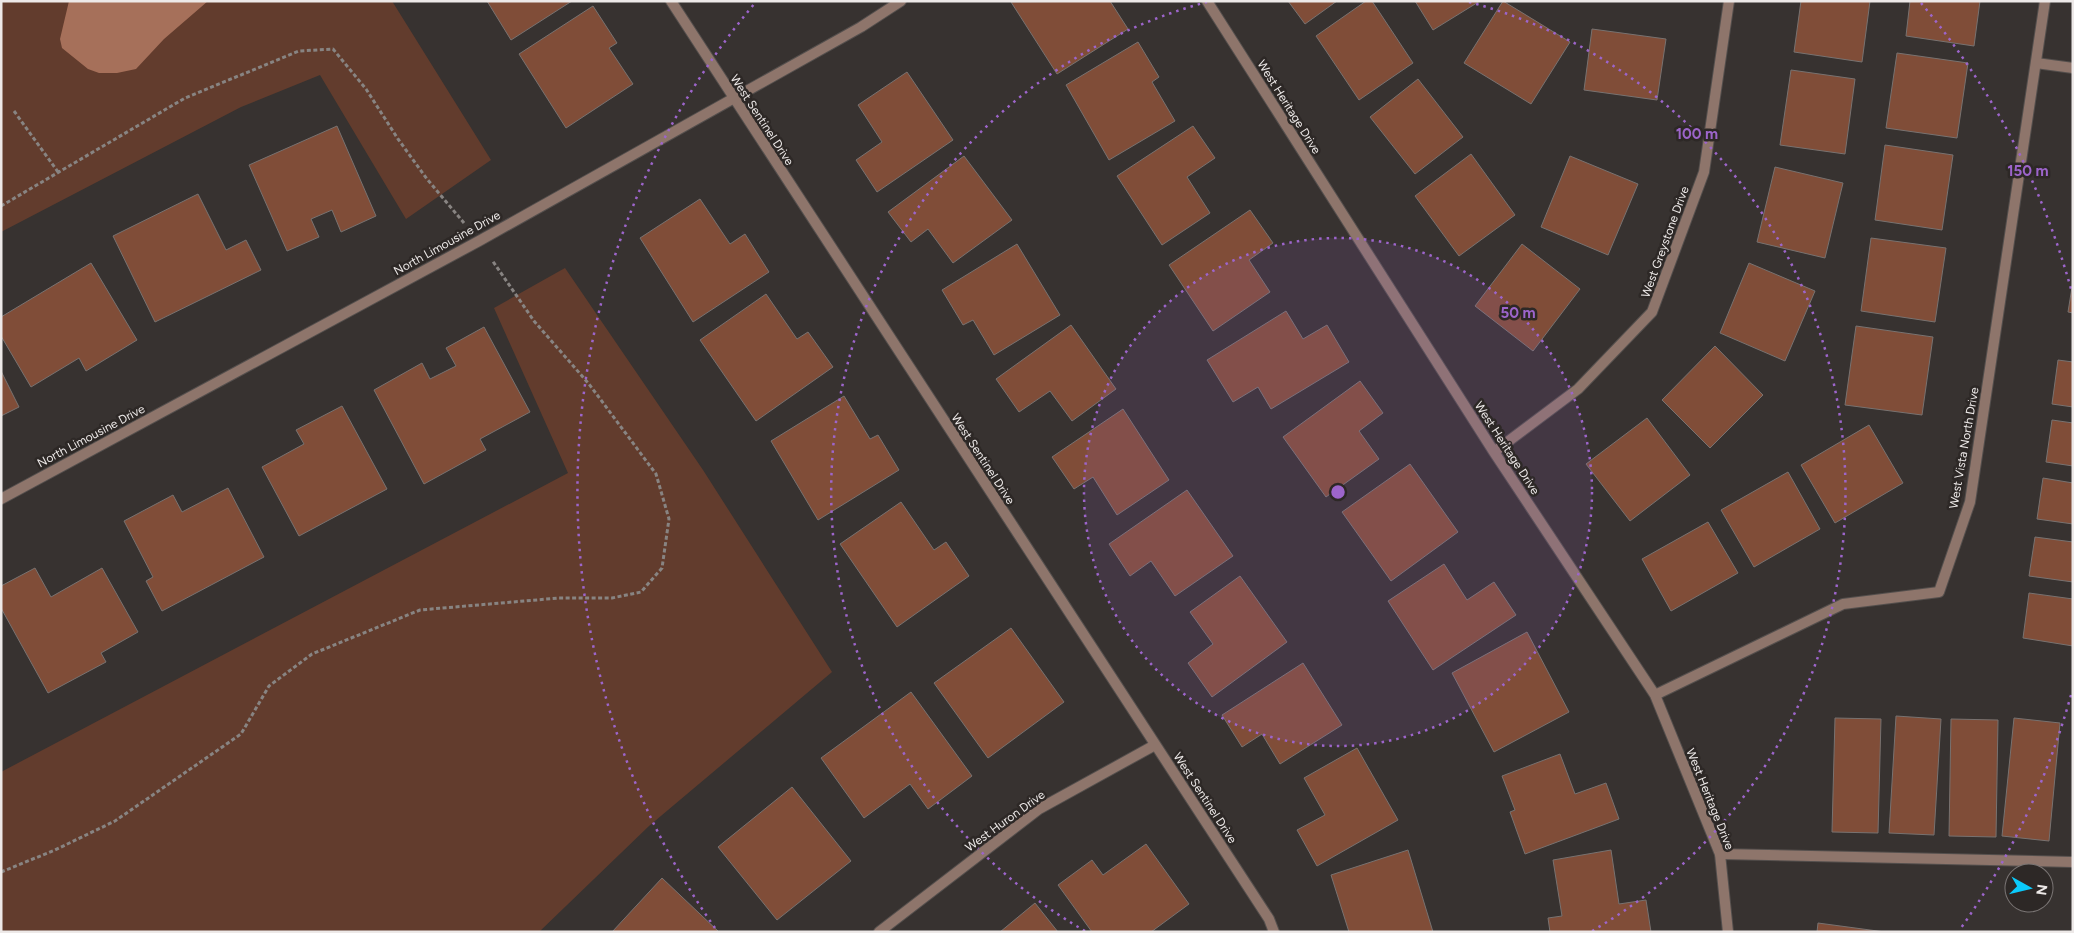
<svg xmlns="http://www.w3.org/2000/svg" width="2074" height="933" viewBox="0 0 2074 933" font-family="Figtree,sans-serif">
	<style>
		.green { fill: #623c2d }
		.water { fill: #a6705a }
		.building { fill: #804d38; stroke: #787270 }
		.lines { fill: none; stroke-linecap: round; stroke-linejoin: round }
		.lane-casing { stroke: #544f4d; stroke-width: 12 }
		.street-casing { stroke: #544f4d; stroke-width: 12 }
		.path { stroke: #888482; stroke-width: 3; stroke-dasharray: 4 2.5; stroke-linecap: butt }
		.lane { stroke: #8e756b; stroke-width: 10 }
		.street { stroke: #8e756b; stroke-width: 10 }
		.ring { fill: none; stroke: #9d65cb; stroke-width: 2.5; stroke-dasharray: 2.5 5 }
		.labels { text-anchor: middle; dominant-baseline: central; stroke-width: 5; stroke-linejoin: round; paint-order: stroke }
		.street-label { font-size: 12px; fill: #ede9e8; stroke: #2d2826 }
		.centre { fill: #9d65cb; stroke: #2d2826; stroke-width: 2.5 }
		.ring-label { font-size: 15px; text-anchor: middle; font-weight: bold; fill: #9d65cb; stroke: #2d2826; stroke-width: 5; stroke-linejoin: round; paint-order: stroke }
	</style>
	<rect width="100%" height="100%" fill="#373230"/>
	<!-- green -->
	<path class="green" d="M1 1H392L491 160 406 219 320 75 241 107 1 232Z
		M565 268 703 470 832 672 649 826 539 932H1V772L568 473 494 308Z"/>
	<!-- water -->
	<path class="water" d="M69 1H208L164 39 136 69 117 73H99L88 69 62 48 60 39Z"/>
	<!-- building -->
	<path class="building" d="M487 1H572L511 40Z
		M1110 1 1128 29 1057 74 1011 2Z
		M1288 1H1337L1305 24Z
		M1366 1H1372L1413 63 1359 100 1316 36Z
		M1415 1H1480L1433 30Z
		M1503 1 1570 42 1531 104 1464 63Z
		M1801 1H1870L1862 62 1794 52Z
		M1910 1H1980L1974 46 1906 36Z
		M593 6 617 43 609 48 633 84 566 128 519 54Z
		M1592 29 1666 39 1657 100 1584 90Z
		M1138 42 1159 77 1152 82 1175 121 1109 160 1066 85Z
		M1897 53 1968 63 1957 138 1886 128Z
		M1791 70 1855 79 1845 154 1780 145Z
		M907 72 953 140 877 192 856 160 882 142 858 105Z
		M1418 79 1463 137 1415 174 1370 117Z
		M337 126 376 216 341 232 332 210 311 219 319 237 287 251 249 165Z
		M1193 126 1215 158 1187 177 1210 213 1162 245 1117 176Z
		M1885 145 1953 155 1942 230 1875 220Z
		M1471 154 1515 215 1459 256 1415 196Z
		M964 156 1012 220 953 263 928 229 911 242 888 212Z
		M1570 156 1638 184 1608 255 1541 227Z
		M1775 167 1843 183 1825 258 1757 242Z
		M198 194 226 250 246 240 261 270 155 322 113 236Z
		M700 199 730 244 745 234 769 272 693 322 640 238Z
		M1250 210 1273 243 1249 260 1270 292 1213 331 1169 265Z
		M1871 238 1946 248 1935 322 1861 311Z
		M1017 244 1060 315 994 355 973 320 963 325 942 290Z
		M1522 244 1580 289 1533 351 1475 306Z
		M91 263 137 340 86 371 79 358 31 387 1 336V317Z
		M1749 263 1815 291 1785 361 1720 333Z
		M2073 281V313L2068 312Z
		M766 294 797 339 808 332 833 367 756 421 700 340Z
		M1286 311 1303 339 1327 325 1349 362 1271 409 1258 387 1233 402 1207 360Z
		M1071 325 1116 389 1072 421 1050 391 1019 412 996 379Z
		M1856 326 1933 337 1922 415 1845 405Z
		M484 327 530 412 480 439 486 450 424 484 374 390 422 363 430 379 456 366 446 348Z
		M1715 346 1763 395 1710 448 1662 400Z
		M2058 360 2073 362V407L2052 404Z
		M1 371 19 407 1 416Z
		M1360 381 1383 413 1359 431 1379 459 1326 497 1283 437Z
		M844 396 870 439 878 435 899 470 818 520 771 441Z
		M342 406 387 489 299 536 262 467 304 444 296 430Z
		M1123 409 1169 480 1117 515 1093 477 1074 489 1052 457Z
		M1647 418 1690 475 1630 521 1586 464Z
		M2052 420 2073 423V466L2046 462Z
		M1869 425 1903 483 1835 523 1801 465Z
		M1410 464 1458 532 1391 581 1342 512Z
		M1788 472 1820 529 1754 567 1721 510Z
		M2043 478 2073 483V524L2037 519Z
		M228 488 264 557 162 611 146 581 153 577 124 521 173 495 182 512Z
		M1187 490 1233 556 1175 596 1151 561 1130 576 1109 544Z
		M901 502 934 550 946 542 969 576 897 627 840 544Z
		M1708 522 1738 573 1671 611 1642 559Z
		M2035 537 2073 542V582L2029 576Z
		M1444 564 1467 600 1494 582 1516 615 1433 670 1388 601Z
		M35 568 51 597 102 568 138 632 101 653 106 662 48 693 1 608V586Z
		M1240 576 1287 642 1212 697 1188 663 1213 644 1190 612Z
		M2029 593 2073 599V646L2023 638Z
		M1011 628 1064 702 988 758 934 683Z
		M1527 632 1569 712 1494 752 1452 673Z
		M1303 663 1342 725 1280 764 1262 734 1242 747 1222 715Z
		M911 692 972 776 928 809 910 784 864 818 821 758Z
		M1896 716 1941 719 1934 835 1889 833Z
		M1835 718 1881 719 1878 833 1832 832Z
		M2014 718 2060 723 2049 841 2002 836Z
		M1951 719 1998 720 1996 837 1949 836Z
		M1357 748 1398 820 1317 866 1297 830 1325 815 1304 778Z
		M1560 754 1575 794 1606 783 1619 819 1525 854 1510 812 1515 810 1502 776Z
		M792 787 851 861 777 920 718 847Z
		M1146 844 1189 904 1151 932H1092L1058 885 1092 860 1103 875Z
		M1408 850 1433 932H1349L1331 875Z
		M1611 850 1619 904 1646 900 1651 932H1550L1548 918 1562 916 1553 860Z
		M662 878 719 932H612Z
		M1035 903 1058 932H1000Z
		M1818 923 1885 932H1817Z"/>
	<g class="lines">
		<defs>
			<path id="lane" d="M2036 63 2073 68
				M1720 854 2073 862"/>
			<path id="street" d="M671 1 1269 919 1274 932
				M1207 1 1494 452 1655 695 1720 854 1728 932
				M1494 452 1578 389 1652 312 1704 172 1729 1
				M1 499 479 241 861 27 901 1
				M1655 695 1843 604 1939 592 1970 502 2045 1
				M879 932 1039 809 1155 745"/>
		</defs>
		<!-- lane casing -->
		<use href="#lane" class="lane-casing"/>
		<!-- street casing -->
		<use href="#street" class="street-casing"/>
		<!-- path -->
		<path class="path" d="M14 111 58 172
			M1 206 185 98 299 51 333 49 366 89 398 139 427 179 464 223
			M1 872 55 850 115 821 241 734 269 686 312 654 420 610 559 598H612L641 592 662 568 669 519 656 474 589 384 534 321 492 260"/>
		<!-- lane -->
		<use href="#lane" class="lane"/>
		<!-- street -->
		<use href="#street" class="street"/>
	</g>
	<!-- distance rings -->
	<circle cx="1338" cy="492" r="254" fill="#9d65cb" fill-opacity=".12"/>
	<g class="ring">
		<circle cx="1338" cy="492" r="254"/>
		<path d="M1085 931A507 507 0 0 1 1207 2M1469 2A507 507 0 0 1 1592 931"/>
		<path d="M2071 695A761 761 0 0 1 1961 928M715 928A761 761 0 0 1 755 3M1921 3A761 761 0 0 1 2071 289"/>
	</g>
	<g class="labels">
		<!-- street labels -->
		<g class="street-label">
			<text transform="translate(1289 107) rotate(58)">West Heritage Drive</text>
			<text transform="translate(762 120) rotate(57)">West Sentinel Drive</text>
			<text transform="translate(1665 242) rotate(-70)">West Greystone Drive</text>
			<text transform="translate(447 243) rotate(-29)">North Limousine Drive</text>
			<text transform="translate(91 436) rotate(-28)">North Limousine Drive</text>
			<text transform="translate(1507 448) rotate(57)">West Heritage Drive</text>
			<text transform="translate(1964 448) rotate(-80)">West Vista North Drive</text>
			<text transform="translate(983 459) rotate(57)">West Sentinel Drive</text>
			<text transform="translate(1205 798) rotate(57)">West Sentinel Drive</text>
			<text transform="translate(1710 799) rotate(68)">West Heritage Drive</text>
			<text transform="translate(1005 821) rotate(-36)">West Huron Drive</text>
		</g>
	</g>
	<circle cx="1338" cy="492" r="8" class="centre"/>
	<g class="ring-label">
		<text x="1697" y="139">100 m</text>
		<text x="2028" y="176">150 m</text>
		<text x="1518" y="318">50 m</text>
	</g>
	<!-- border -->
	<rect width="2074" height="933" fill="none" stroke="#ede9e8" stroke-width="5"/>
	<!-- north arrow -->
	<g transform="translate(2029 888) rotate(98)"><circle r="24" fill="#2d2826" stroke="#7a7574"/>
	<path d="M0-4L9 19L0 12L-9 19Z" fill="#0bcafa"/>
	<text y="-8" font-size="14" font-weight="bold" text-anchor="middle" fill="#ede9e8">N</text>
	</g>
</svg>
